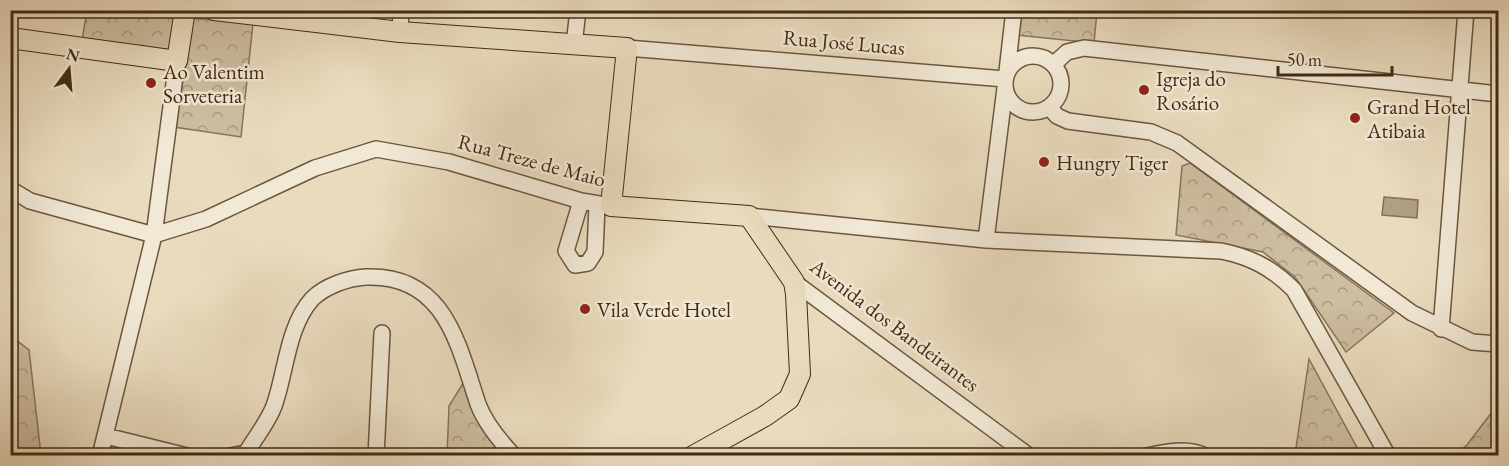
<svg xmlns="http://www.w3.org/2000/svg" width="1509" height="466" viewBox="0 0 1509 466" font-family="'EB Garamond',serif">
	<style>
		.forest { fill: url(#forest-crowns); stroke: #88745a; stroke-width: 1.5 }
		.water { fill: #b19f84; stroke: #857057; stroke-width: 1.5 }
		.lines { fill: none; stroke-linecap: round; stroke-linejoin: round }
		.minor-casing { stroke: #6d563e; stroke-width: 18 }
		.major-casing { stroke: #442a13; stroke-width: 22 }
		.minor { stroke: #f1e8d5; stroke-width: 15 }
		.major { stroke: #e9dbbe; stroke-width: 20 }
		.poi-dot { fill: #8f2418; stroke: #f1e8d5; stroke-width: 2 }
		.labels { text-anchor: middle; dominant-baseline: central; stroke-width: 5; stroke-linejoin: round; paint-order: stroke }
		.street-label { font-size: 21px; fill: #442a13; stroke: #f1e8d5 }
		.poi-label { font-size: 21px; fill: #442a13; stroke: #f1e8d5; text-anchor: start }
	</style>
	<defs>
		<pattern id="forest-crowns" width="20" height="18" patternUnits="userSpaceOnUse" patternTransform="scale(1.5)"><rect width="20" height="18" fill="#cdbda1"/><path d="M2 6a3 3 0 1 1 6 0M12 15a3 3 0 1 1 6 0" fill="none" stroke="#a89a82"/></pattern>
	</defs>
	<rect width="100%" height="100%" fill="#e9dbbe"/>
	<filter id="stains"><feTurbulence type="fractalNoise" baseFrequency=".00333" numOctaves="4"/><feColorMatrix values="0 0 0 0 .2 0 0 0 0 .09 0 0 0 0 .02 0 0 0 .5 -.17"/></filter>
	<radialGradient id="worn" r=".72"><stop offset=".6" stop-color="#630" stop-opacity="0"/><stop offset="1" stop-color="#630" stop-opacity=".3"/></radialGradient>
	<!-- forest -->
	<path class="forest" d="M87 11H178L172 52 82 40Z
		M1018 11H1097L1094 43 1016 35Z
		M189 18 253 23 241 137 174 127 184 76Z
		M1190 163 1394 313 1346 352 1295 277 1263 252 1176 235 1182 166Z
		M11 336 29 350 41 455H11Z
		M1309 359 1360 453 1362 455H1295Z
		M467 377C474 406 483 435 506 455L447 456 449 406Z
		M1498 404V455H1455L1467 445Z"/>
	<!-- water -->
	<path class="water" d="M1384 197 1418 200 1417 218 1382 215Z"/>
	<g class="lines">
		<defs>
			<path id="minor" d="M400 32 401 10
				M574 45 578 10
				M627 48 1005 79
				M1005 84a28 28 0 1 1 56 0a28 28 0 1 1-56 0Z
				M1054 64 1067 52 1084 48 1498 94
				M1007 71 1014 10
				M1049 107 1057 116 1068 121 1151 132 1177 143 1412 313 1472 342 1498 344
				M10 189 30 201 154 235
				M581 201 566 251 575 265 588 263 595 252 597 205
				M749 216 986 240 1221 251C1251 257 1272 268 1294 290L1388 456
				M154 235 206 219 315 168 376 149 449 162 581 201 611 206
				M986 240 1005 88
				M794 282 1029 456
				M1441 329 1466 10
				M106 436 187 456
				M100 456 154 235 177 61
				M230 456 246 453C255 438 268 422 274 406 286 373 287 327 312 299 325 286 348 278 366 277 445 274 458 344 478 404 485 423 500 441 514 456
				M376 456 382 333
				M1147 456C1165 452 1188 447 1205 456"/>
			<path id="major" d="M214 10 400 32 627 48 611 206 749 216 794 282 796 294 800 374 789 399 765 416 693 456
				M10 38 177 61 185 10"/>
		</defs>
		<!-- minor casing -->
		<use href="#minor" class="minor-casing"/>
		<!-- major casing -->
		<use href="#major" class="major-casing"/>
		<!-- minor -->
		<use href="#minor" class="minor"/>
		<!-- major -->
		<use href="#major" class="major"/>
	</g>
	<!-- markers -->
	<g class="poi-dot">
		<circle cx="151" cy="83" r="6"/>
		<circle cx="1144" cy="90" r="6"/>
		<circle cx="1355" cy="118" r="6"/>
		<circle cx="1044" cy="162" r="6"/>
		<circle cx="585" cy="309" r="6"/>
	</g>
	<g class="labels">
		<!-- street labels -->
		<g class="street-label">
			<text transform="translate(844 42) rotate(5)">Rua José Lucas</text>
			<text transform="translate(532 160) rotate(15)">Rua Treze de Maio</text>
			<text transform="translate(895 325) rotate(37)">Avenida dos Bandeirantes</text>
		</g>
		<!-- poi labels -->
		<g class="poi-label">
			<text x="163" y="71">Ao Valentim<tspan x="163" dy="24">Sorveteria</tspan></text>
			<text x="1156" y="78">Igreja do<tspan x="1156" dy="24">Rosário</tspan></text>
			<text x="1367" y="106">Grand Hotel<tspan x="1367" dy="24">Atibaia</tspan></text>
			<text x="1056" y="162">Hungry Tiger</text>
			<text x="597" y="309">Vila Verde Hotel</text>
		</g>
	</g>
	<!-- margin -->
	<rect width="1509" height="466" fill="none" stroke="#e9dbbe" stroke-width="36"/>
	<rect x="12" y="12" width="1485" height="442" fill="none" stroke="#442a13" stroke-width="3"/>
	<rect x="18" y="18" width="1473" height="430" fill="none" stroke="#442a13" stroke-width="1.5"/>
	<!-- north arrow -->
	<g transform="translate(69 69) rotate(16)" stroke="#f1e8d5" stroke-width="4.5" paint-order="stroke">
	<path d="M0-4.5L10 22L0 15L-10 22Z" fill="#442a13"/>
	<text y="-9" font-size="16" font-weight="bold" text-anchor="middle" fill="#442a13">N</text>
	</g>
	<!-- scale -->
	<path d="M1278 66v9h114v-9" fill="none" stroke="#442a13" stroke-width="3"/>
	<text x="1287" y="66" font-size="18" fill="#442a13" stroke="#f1e8d5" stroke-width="4.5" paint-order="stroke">50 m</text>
	<rect width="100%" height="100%" filter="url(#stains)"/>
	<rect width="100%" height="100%" fill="url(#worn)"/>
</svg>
